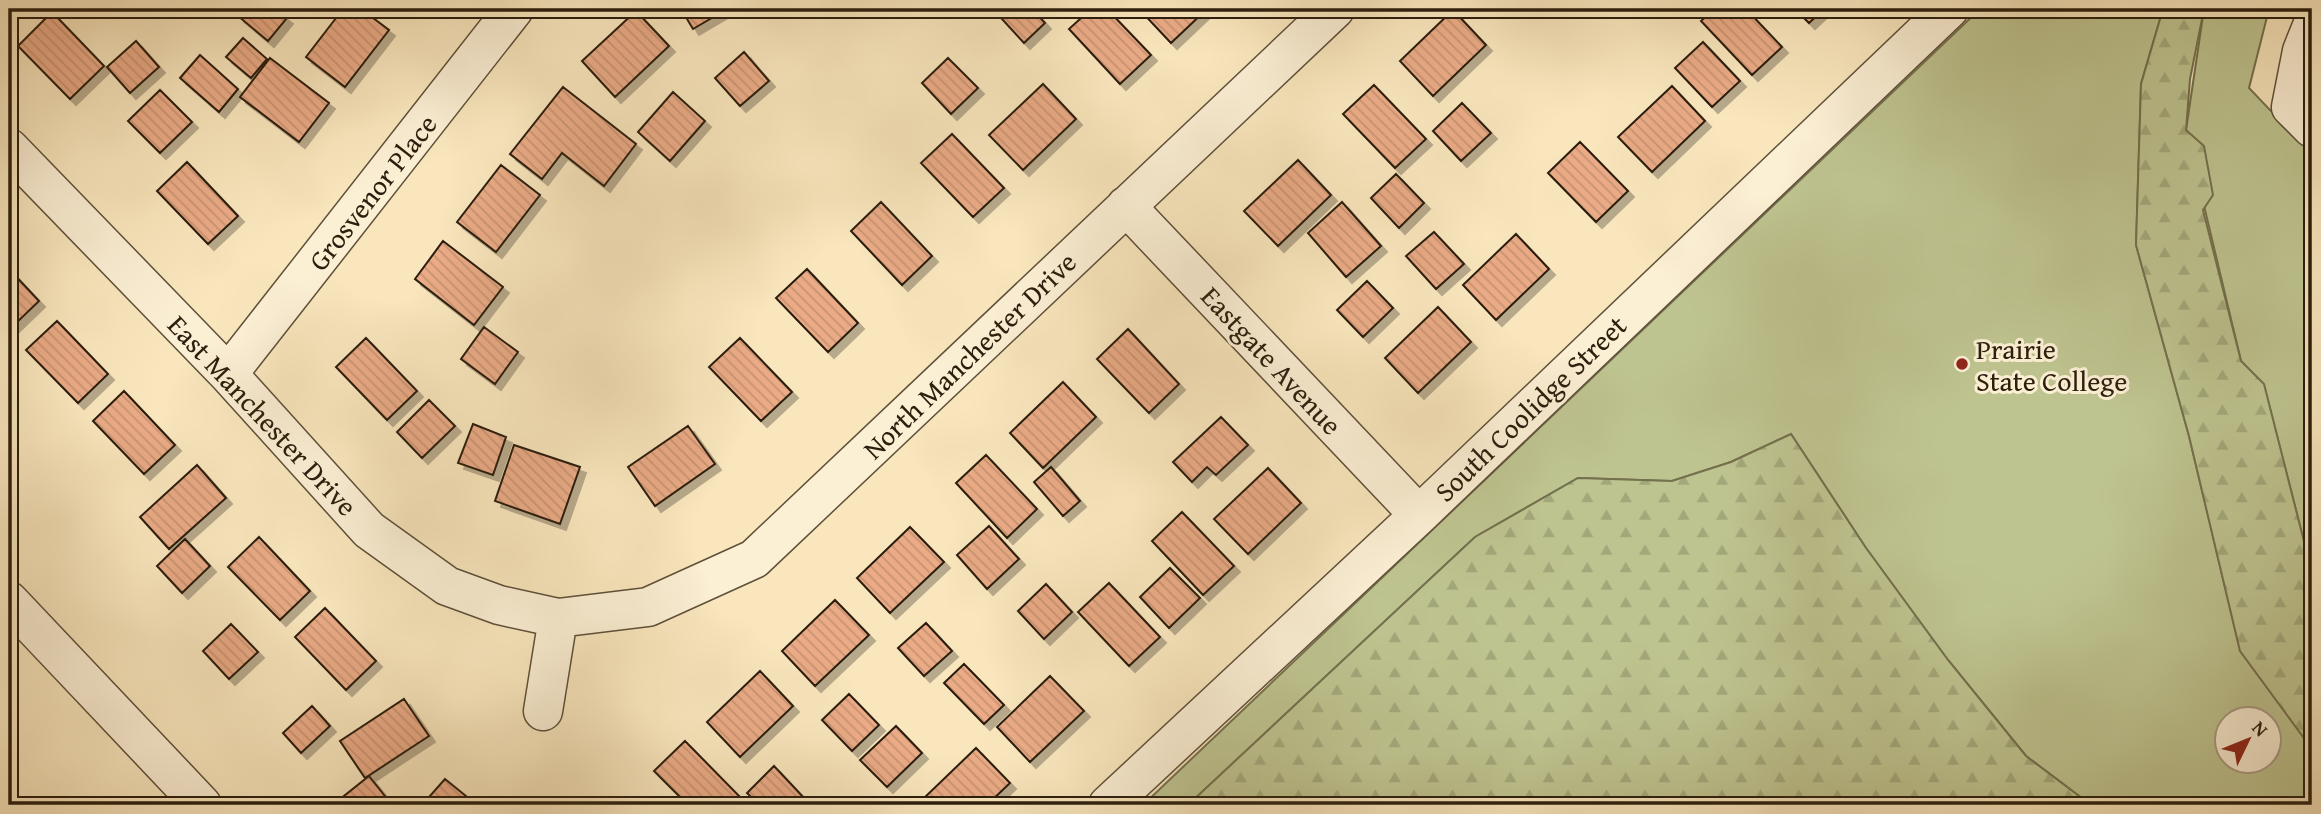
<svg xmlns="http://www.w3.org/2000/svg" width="2321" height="814" viewBox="0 0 2321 814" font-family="'Gentium Book Plus',serif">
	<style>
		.green { fill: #bec490; stroke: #74714e; stroke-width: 2; fill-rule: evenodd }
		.forest { fill: url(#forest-firs); stroke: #74714e; stroke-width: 2 }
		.building { fill: url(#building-back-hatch); stroke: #2b1e0d; stroke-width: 2; filter: url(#shadow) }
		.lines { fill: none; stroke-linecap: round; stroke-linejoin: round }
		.minor-casing { stroke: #5e5039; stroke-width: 41 }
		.minor { stroke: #fbefd4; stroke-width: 38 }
		.poi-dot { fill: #8f2418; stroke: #fbefd4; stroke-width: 2.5 }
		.labels { text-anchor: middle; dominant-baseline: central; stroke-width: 6; stroke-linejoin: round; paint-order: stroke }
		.street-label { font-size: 28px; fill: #2b1e0d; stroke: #fbefd4 }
		.poi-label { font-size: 28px; fill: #2b1e0d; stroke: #fbefd4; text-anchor: start }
	</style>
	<defs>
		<pattern id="forest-firs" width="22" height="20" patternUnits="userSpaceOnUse" patternTransform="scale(1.75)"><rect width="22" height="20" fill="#bec490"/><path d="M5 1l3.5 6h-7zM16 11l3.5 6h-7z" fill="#a3a87b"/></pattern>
		<pattern id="building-back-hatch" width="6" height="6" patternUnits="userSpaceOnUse" patternTransform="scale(1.75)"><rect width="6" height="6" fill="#eaab86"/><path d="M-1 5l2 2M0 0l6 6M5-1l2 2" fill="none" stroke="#c99372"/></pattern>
		<filter id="shadow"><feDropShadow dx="6" dy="6" stdDeviation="0" flood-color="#0004"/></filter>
	</defs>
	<rect width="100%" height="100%" fill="#f9e6bd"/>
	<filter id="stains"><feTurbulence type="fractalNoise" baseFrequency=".00286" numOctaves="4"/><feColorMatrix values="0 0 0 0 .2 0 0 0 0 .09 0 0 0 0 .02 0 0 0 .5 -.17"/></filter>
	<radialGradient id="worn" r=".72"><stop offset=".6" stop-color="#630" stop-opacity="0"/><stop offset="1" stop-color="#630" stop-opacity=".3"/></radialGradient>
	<!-- green -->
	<path class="green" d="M1980 9H2163L2141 84 2136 245 2189 436 2240 650 2312 749V805H2091L2026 756 1948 660 1866 548 1791 434 1731 462 1672 481 1578 478 1475 537 1188 805H1143ZM2226 720H2268V762H2226Z
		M2204 9H2269L2249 88 2312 154V573L2264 385 2241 361 2186 130Z"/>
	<!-- forest -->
	<path class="forest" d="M2163 9H2204L2190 79 2186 130 2204 146 2213 195 2203 210 2241 361 2264 384 2312 573V749L2240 651 2189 436 2136 245 2141 84Z
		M1791 434 1866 548 1948 660 2026 756 2091 805H1188L1475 537 1578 478 1672 481 1731 462Z"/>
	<!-- building -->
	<path class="building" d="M244 9H275L287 18 268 41 238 16Z
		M343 9H361L389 30 345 87 306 57Z
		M681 9H727L693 29Z
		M1012 9H1032L1045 23 1024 43 1002 19Z
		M1091 9H1107L1151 55 1120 84 1069 29Z
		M1139 9H1207L1171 43Z
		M1714 9H1746L1782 47 1752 75 1701 21Z
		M1795 9H1824L1809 23Z
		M1453 10 1486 45 1433 96 1400 61Z
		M636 11 669 46 615 97 582 61Z
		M52 12 104 66 70 99 18 46Z
		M243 38 267 59 251 78 226 57Z
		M136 41 159 67 130 93 107 67Z
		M1703 42 1740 81 1712 107 1675 68Z
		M744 52 769 81 740 106 715 78Z
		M200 55 238 89 219 112 180 78Z
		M270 58 329 103 299 142 240 97Z
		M948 58 978 88 951 114 922 83Z
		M1043 84 1076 119 1023 170 989 135Z
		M1374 85 1426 139 1395 168 1343 114Z
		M1672 86 1705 121 1652 172 1618 137Z
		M563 87 636 144 604 186 562 153 542 179 510 154Z
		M160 90 192 122 160 153 128 121Z
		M673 92 705 121 670 161 638 132Z
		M1462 103 1491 133 1461 161 1433 131Z
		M952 134 1004 188 973 217 921 163Z
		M1580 142 1628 191 1596 222 1548 173Z
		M1298 160 1331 195 1278 246 1244 211Z
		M187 162 238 216 208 244 157 191Z
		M501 165 540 195 496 252 457 222Z
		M1396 174 1424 203 1399 228 1371 198Z
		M881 202 932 256 902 285 851 231Z
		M1342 202 1381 246 1346 277 1308 233Z
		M1434 232 1464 264 1436 289 1406 256Z
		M1516 234 1549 269 1496 320 1463 285Z
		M443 241 503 287 474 325 415 279Z
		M9 269 39 301 9 330Z
		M807 269 858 323 828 352 776 298Z
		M1367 281 1393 308 1363 337 1337 310Z
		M1438 307 1471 342 1418 393 1385 358Z
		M57 321 108 374 78 403 26 350Z
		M484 327 518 352 495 384 461 359Z
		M1128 329 1179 384 1149 413 1097 359Z
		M366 338 417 391 387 420 336 367Z
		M740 338 792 392 761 421 709 367Z
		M1063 382 1096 417 1043 468 1010 433Z
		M124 391 175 445 144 474 93 421Z
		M429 400 455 426 422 458 397 432Z
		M1221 417 1248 445 1216 475 1207 467 1192 482 1173 462Z
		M473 424 506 437 493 475 458 463Z
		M688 426 715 464 655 506 628 467Z
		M514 445 580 467 560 524 495 501Z
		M986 455 1037 509 1007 538 956 483Z
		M197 465 226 498 169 549 140 517Z
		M1051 467 1080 501 1063 516 1034 482Z
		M1268 468 1301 503 1248 554 1214 519Z
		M1182 512 1234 566 1203 595 1152 541Z
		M989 526 1019 559 987 589 957 555Z
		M910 527 944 562 890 613 857 578Z
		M259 537 310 591 280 620 228 567Z
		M185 539 210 566 182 593 157 566Z
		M1170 568 1200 598 1169 628 1140 597Z
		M1109 583 1160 637 1129 666 1078 612Z
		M1046 584 1072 612 1044 639 1018 611Z
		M835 600 869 635 815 686 782 651Z
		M325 608 376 661 346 690 295 637Z
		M926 623 952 651 924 676 898 648Z
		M231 624 258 652 229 679 203 651Z
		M964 664 1004 705 984 724 944 683Z
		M760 671 793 706 740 757 707 722Z
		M1050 676 1084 711 1030 762 997 727Z
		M849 694 879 725 852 751 822 720Z
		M404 699 429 736 365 778 340 741Z
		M312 706 330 726 301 753 283 733Z
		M896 726 922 753 887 787 860 760Z
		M685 741 739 796 730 805H688L654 771Z
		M976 748 1010 783 987 805H929L923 799Z
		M774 766 804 798 796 805H759L747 793Z
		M369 776 392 805H343L339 800Z
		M445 779 477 805H422Z"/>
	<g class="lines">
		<defs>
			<path id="minor" d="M2312 26 2302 51 2291 107 2312 128
				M9 148 228 374 369 530 447 586 499 605 558 618 648 607 754 559 1335 9
				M1126 206 1419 515
				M228 374 514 9
				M9 601 202 805
				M543 711 558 618
				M1108 805 1419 515 1949 9"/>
		</defs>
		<!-- minor casing -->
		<use href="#minor" class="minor-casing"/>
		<!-- minor -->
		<use href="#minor" class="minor"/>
	</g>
	<!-- markers -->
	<circle class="poi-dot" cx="1962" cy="364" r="7"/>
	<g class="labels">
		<!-- street labels -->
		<g class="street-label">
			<text transform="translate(372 192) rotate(-52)">Grosvenor Place</text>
			<text transform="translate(969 355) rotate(-44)">North Manchester Drive</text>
			<text transform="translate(1272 360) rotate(47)">Eastgate Avenue</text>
			<text transform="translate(1530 408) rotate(-44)">South Coolidge Street</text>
			<text transform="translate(263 415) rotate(47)">East Manchester Drive</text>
		</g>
		<!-- poi labels -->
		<g class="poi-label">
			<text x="1976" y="348">Prairie<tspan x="1976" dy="32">State College</tspan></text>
		</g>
	</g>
	<!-- margin -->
	<rect width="2321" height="814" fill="none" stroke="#f9e6bd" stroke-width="35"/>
	<rect x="10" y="10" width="2300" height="793" fill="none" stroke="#2b1e0d" stroke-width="3.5"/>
	<rect x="18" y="18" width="2286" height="779" fill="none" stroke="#2b1e0d" stroke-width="2"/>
	<!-- north arrow -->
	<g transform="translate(2248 740) rotate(47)"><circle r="33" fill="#fbefd4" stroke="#a89b84" stroke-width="2"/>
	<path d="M0-5L12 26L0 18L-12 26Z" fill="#8f2418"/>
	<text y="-10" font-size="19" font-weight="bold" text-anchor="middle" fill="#2b1e0d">N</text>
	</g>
	<rect width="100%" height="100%" filter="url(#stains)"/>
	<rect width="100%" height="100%" fill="url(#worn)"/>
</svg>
